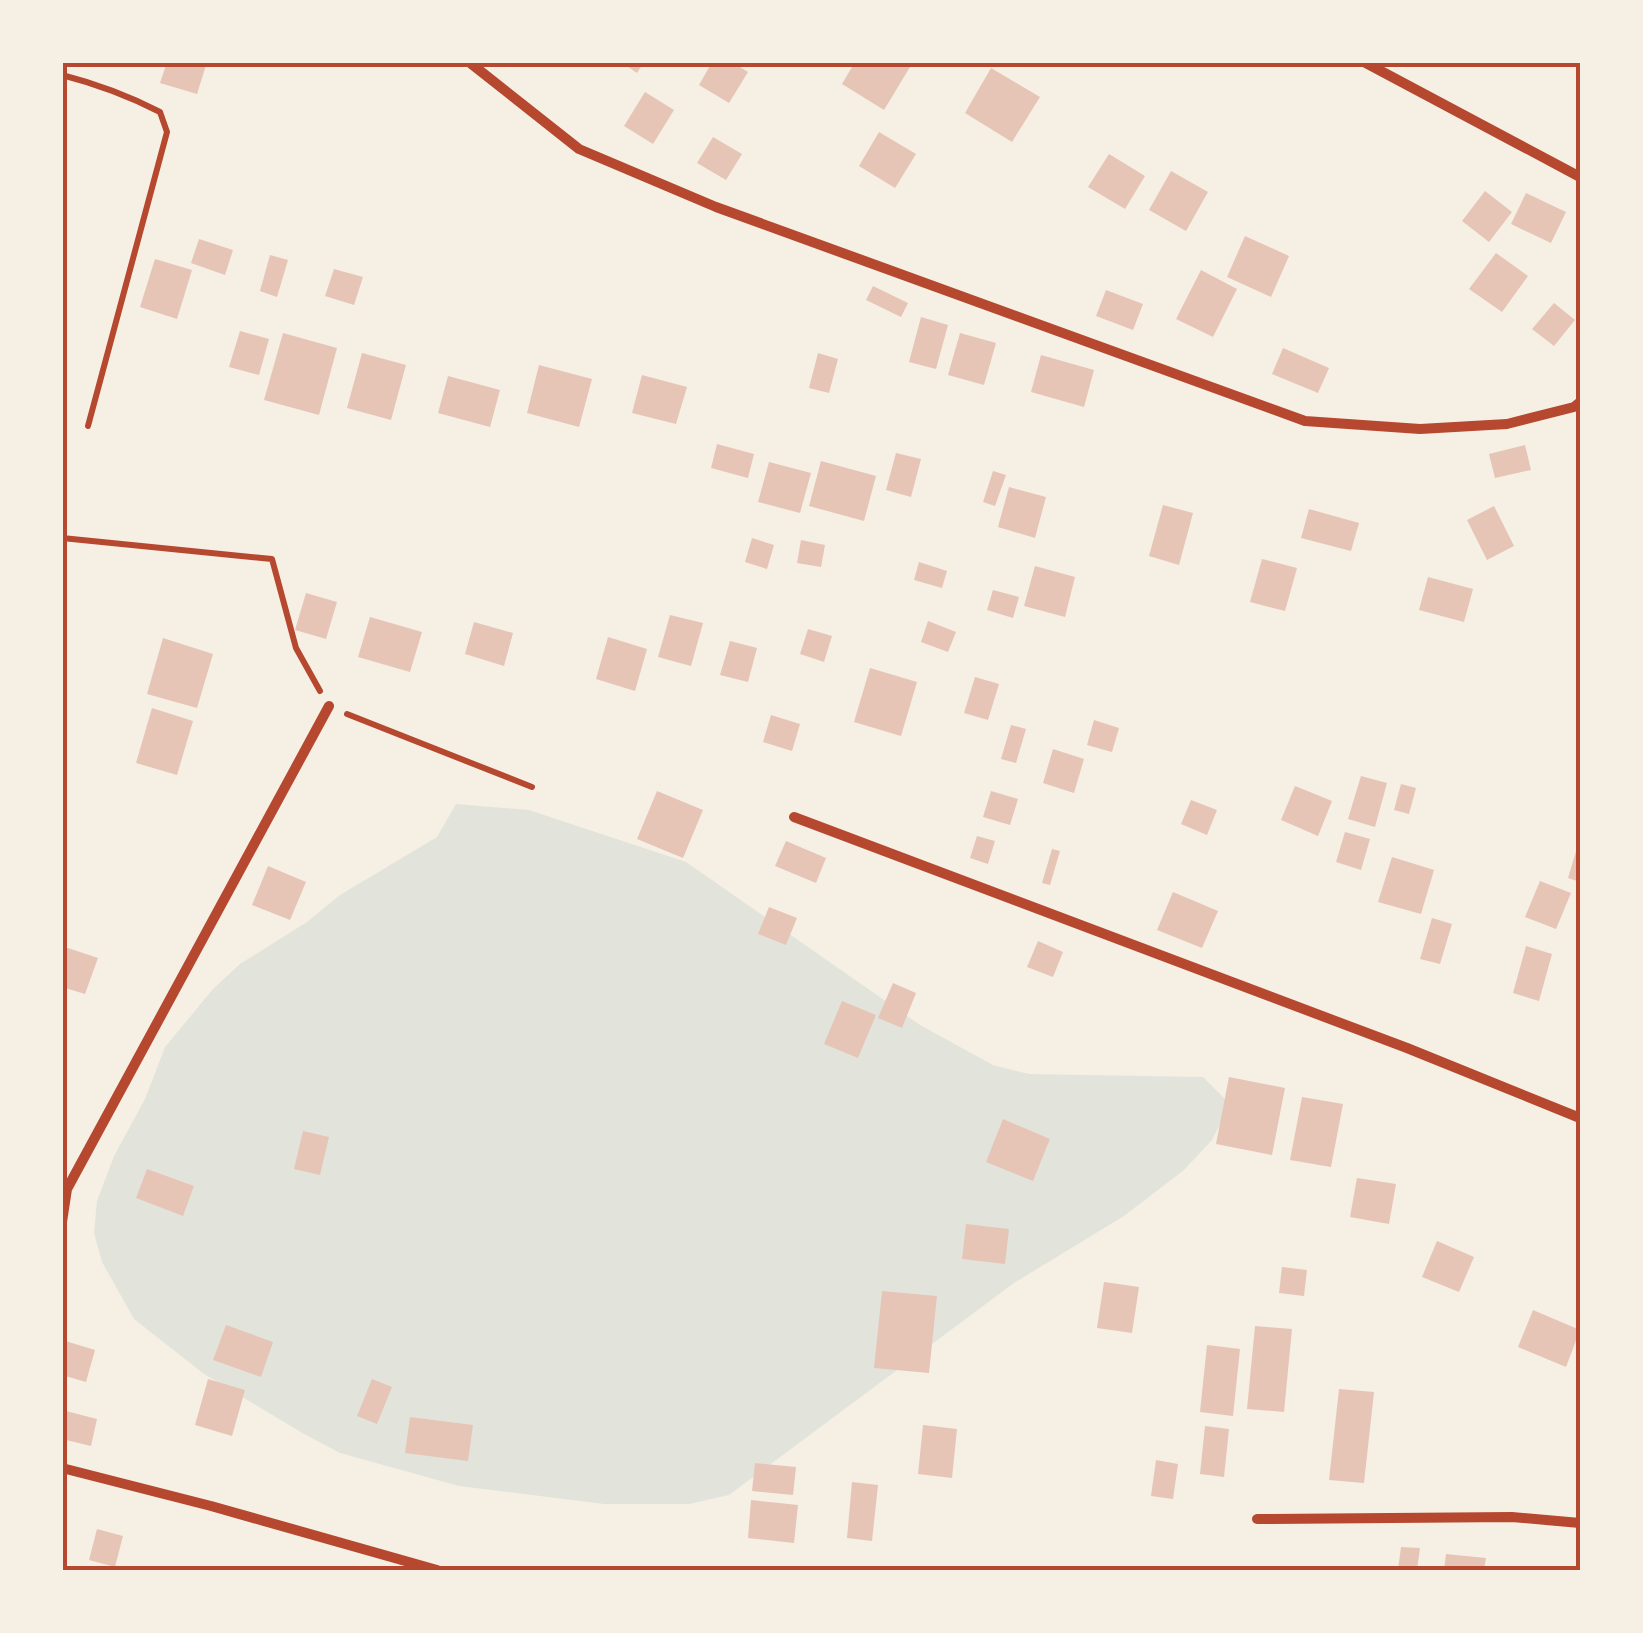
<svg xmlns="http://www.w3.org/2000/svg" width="1643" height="1633" viewBox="0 0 1643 1633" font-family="'Alegreya Sans',sans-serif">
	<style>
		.green { fill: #e2e4dc }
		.building { fill: #e6c5b7 }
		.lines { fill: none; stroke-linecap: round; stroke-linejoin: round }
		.path { stroke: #b5482f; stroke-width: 6 }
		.service { stroke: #b5482f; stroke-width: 6 }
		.minor { stroke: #b5482f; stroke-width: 10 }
		.neatline { fill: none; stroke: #b5482f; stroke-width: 4 }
	</style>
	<rect width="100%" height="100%" fill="#f6efe4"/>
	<!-- green -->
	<path class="green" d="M456 804 529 810 686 862 920 1025 993 1065 1029 1074 1203 1077 1230 1104 1212 1140 1184 1170 1124 1216 1014 1283 729 1495 689 1504H604L459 1486 340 1453 304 1434 204 1374 134 1319 102 1262 94 1233 97 1201 114 1156 145 1099 165 1047 213 989 240 964 307 922 340 895 437 837Z"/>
	<!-- building -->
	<path class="building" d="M167 62H207L197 94 160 83Z
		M621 62H644L637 73Z
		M712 62H732L748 72 729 103 699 85Z
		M855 62H913L884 110 842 84Z
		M991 68 1040 97 1012 142 965 113Z
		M645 92 674 110 653 144 624 126Z
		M879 132 916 154 895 188 859 166Z
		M713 137 742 154 726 180 697 163Z
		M1109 154 1145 176 1125 209 1088 187Z
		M1171 171 1208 192 1186 231 1149 210Z
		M1485 191 1512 212 1489 242 1462 221Z
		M1526 193 1566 212 1551 243 1511 224Z
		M1245 236 1289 256 1271 297 1227 277Z
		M199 239 233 250 225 275 191 263Z
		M1496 253 1528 276 1502 312 1469 289Z
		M270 255 288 260 277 297 260 291Z
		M155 259 192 270 177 319 140 307Z
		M334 269 363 277 354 305 325 296Z
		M1201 270 1237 289 1213 337 1176 319Z
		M873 286 908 303 901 317 866 300Z
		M1106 290 1143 304 1133 330 1096 316Z
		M1554 303 1575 320 1554 346 1532 329Z
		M921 317 948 325 936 369 909 362Z
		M240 331 269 339 259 375 229 367Z
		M283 333 337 348 319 415 264 400Z
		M960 333 996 343 984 385 948 375Z
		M1283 348 1329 368 1318 393 1272 374Z
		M362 353 406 365 391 420 347 408Z
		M818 353 838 359 829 393 809 388Z
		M1041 355 1094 370 1084 407 1031 392Z
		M539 365 592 379 579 427 527 413Z
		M642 375 687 387 676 424 632 413Z
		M448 376 500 390 490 427 438 413Z
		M717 444 754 454 748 478 711 468Z
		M1525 445 1531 470 1495 478 1489 454Z
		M896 453 921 459 911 497 886 490Z
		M821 461 876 476 864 521 809 506Z
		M769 462 811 473 800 513 758 502Z
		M993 471 1006 475 995 506 983 502Z
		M1009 487 1046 497 1035 538 998 527Z
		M1163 505 1193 513 1179 565 1149 556Z
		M1494 506 1514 546 1487 560 1467 520Z
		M1309 509 1359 523 1351 551 1301 538Z
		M752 538 774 545 767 569 745 562Z
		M801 540 825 545 821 567 797 563Z
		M1262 559 1297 568 1285 611 1250 602Z
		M919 562 947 571 942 588 914 580Z
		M1035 566 1075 577 1065 617 1024 606Z
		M1428 577 1473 589 1464 622 1419 610Z
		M993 590 1019 597 1013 618 987 610Z
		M306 593 337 602 326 639 295 630Z
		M670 615 703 623 691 666 658 657Z
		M370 617 422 632 410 672 358 657Z
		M928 621 956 632 948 652 921 642Z
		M474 622 513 633 504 666 465 654Z
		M808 629 832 636 824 662 800 654Z
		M608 637 647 649 635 691 596 679Z
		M163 638 213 654 197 708 147 694Z
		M730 641 757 648 748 682 720 675Z
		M870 668 917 682 901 736 854 722Z
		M975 677 999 684 988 720 964 713Z
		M152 708 193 721 177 775 136 763Z
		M771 715 800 724 792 751 763 742Z
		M1094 720 1119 728 1112 752 1087 745Z
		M1011 725 1026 729 1016 763 1001 759Z
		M1053 749 1084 759 1074 793 1043 783Z
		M1361 776 1387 783 1375 827 1348 819Z
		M1401 784 1416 788 1409 814 1394 810Z
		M1295 786 1332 801 1318 836 1281 820Z
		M657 791 703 810 683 858 637 839Z
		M991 791 1018 799 1010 825 983 817Z
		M1191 800 1217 810 1207 835 1181 824Z
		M1345 832 1370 839 1361 870 1336 862Z
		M977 836 995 841 988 864 970 858Z
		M786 841 826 858 816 883 775 866Z
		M1577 848 1580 849V882L1568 878Z
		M1052 849 1060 851 1050 885 1042 883Z
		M1392 857 1434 870 1421 914 1378 902Z
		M268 866 306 882 290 920 252 905Z
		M1540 881 1571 893 1556 929 1525 917Z
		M1173 892 1218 911 1202 948 1157 930Z
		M769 907 797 918 786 945 758 934Z
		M1432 918 1452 924 1440 964 1420 959Z
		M1038 941 1063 952 1053 977 1027 967Z
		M1526 946 1552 954 1539 1001 1513 993Z
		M65 947 98 958 85 994 62 987V955Z
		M893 983 916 993 902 1028 878 1018Z
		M842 1001 876 1015 858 1058 824 1044Z
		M1229 1077 1285 1088 1272 1155 1216 1144Z
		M1302 1097 1343 1104 1331 1167 1290 1160Z
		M1003 1119 1050 1139 1033 1181 986 1162Z
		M303 1131 329 1137 320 1175 294 1169Z
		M147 1169 194 1186 183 1216 136 1198Z
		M1357 1178 1396 1184 1389 1224 1350 1217Z
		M966 1224 1009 1229 1005 1264 962 1259Z
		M1437 1241 1474 1257 1459 1292 1422 1277Z
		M1282 1267 1307 1270 1304 1296 1279 1293Z
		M1104 1282 1139 1287 1132 1333 1097 1328Z
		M882 1291 937 1296 929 1373 874 1368Z
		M1533 1310 1580 1330 1566 1367 1518 1347Z
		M226 1325 273 1342 261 1377 213 1360Z
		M1255 1326 1292 1329 1284 1412 1247 1409Z
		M62 1340 95 1350 86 1382 62 1375Z
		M1207 1345 1240 1349 1233 1416 1200 1412Z
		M208 1379 245 1390 232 1436 195 1425Z
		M372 1379 392 1387 377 1424 357 1416Z
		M1339 1389 1374 1392 1364 1483 1329 1480Z
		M62 1410 97 1419 91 1446 62 1439Z
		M410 1417 473 1425 468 1461 405 1453Z
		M923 1425 957 1429 952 1478 918 1474Z
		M1205 1426 1229 1429 1224 1477 1200 1474Z
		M1156 1460 1178 1464 1173 1499 1151 1496Z
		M755 1463 796 1467 793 1495 752 1491Z
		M852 1482 878 1485 872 1541 847 1538Z
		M751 1500 798 1505 794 1543 748 1538Z
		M97 1529 123 1536 115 1567 89 1560Z
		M1401 1547 1420 1548 1417 1570H1398Z
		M1446 1554 1486 1558 1484 1570H1444Z"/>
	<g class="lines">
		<!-- path -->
		<path class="path" d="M62 538 272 559 296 648 320 691
			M347 714 532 787"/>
		<!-- service -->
		<path class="service" d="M62 75C97 84 129 96 160 112L167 132 88 426"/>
		<!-- minor -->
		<path class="minor" d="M469 62 579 149 716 207 1305 421 1420 429 1507 424 1574 407 1580 402
			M1364 62 1580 177
			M794 817 1407 1048 1580 1118
			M62 1183 67 1189 62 1222
			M67 1189 329 706
			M62 1468 211 1506 437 1570
			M1257 1519 1512 1517 1580 1523"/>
	</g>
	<!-- border -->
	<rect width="1643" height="1633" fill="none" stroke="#f6efe4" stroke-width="130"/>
	<rect x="65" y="65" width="1513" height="1503" class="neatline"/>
</svg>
